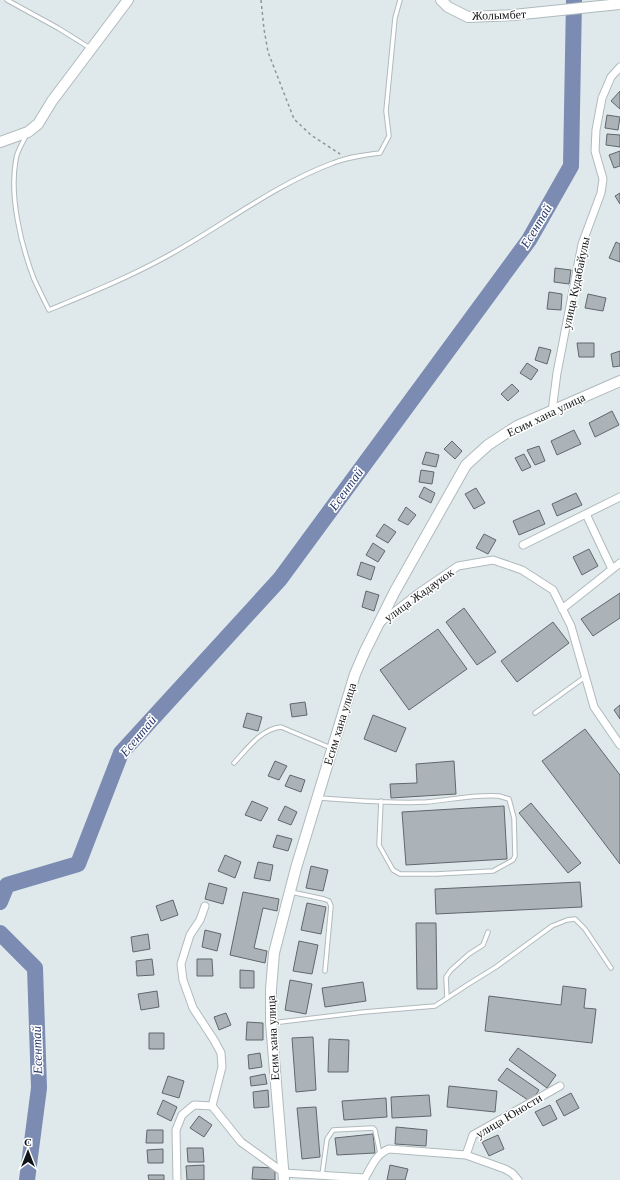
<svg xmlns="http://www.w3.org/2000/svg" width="620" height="1180" viewBox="0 0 620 1180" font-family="Georgia,serif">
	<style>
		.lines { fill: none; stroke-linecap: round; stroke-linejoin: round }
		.river { stroke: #7b8bb1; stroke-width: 16 }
		.building { fill: #abb2b8; stroke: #61676d }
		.lane-casing { stroke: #b0babd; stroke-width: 5.5 }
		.street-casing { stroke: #b0babd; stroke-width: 9 }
		.secondary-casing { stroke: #b0babd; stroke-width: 12 }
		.path { stroke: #8e9698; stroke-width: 1.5; stroke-dasharray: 3 3; stroke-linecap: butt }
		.lane { stroke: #fff; stroke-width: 3.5 }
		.street { stroke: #fff; stroke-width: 7 }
		.secondary { stroke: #fff; stroke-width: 10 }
		.labels { text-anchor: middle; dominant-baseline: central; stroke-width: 3; stroke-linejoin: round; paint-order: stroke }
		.street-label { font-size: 12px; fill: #121517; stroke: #fff }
		.water-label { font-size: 13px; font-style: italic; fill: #28396c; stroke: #fff }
	</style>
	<rect width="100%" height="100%" fill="#dfe9ec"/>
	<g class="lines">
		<!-- river -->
		<path class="river" d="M0 902 7 885 78 864 121 753 280 579 529 240 571 166 574 0
			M0 933 35 968 39 1088 27 1180"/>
	</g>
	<!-- building -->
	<path class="building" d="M620 91V109L611 101Z
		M607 115 620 117 618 130 605 128Z
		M607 134 620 135V147L606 145Z
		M620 151V166L614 168 609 155Z
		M620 193V204L615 196Z
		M616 242 620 244V262L609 258Z
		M555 268 571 270 569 284 554 282Z
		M549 292 562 294 561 310 547 309Z
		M588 294 606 298 603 311 585 308Z
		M577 343H594V357H579Z
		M539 347 551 350 547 364 535 360Z
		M620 351V366L613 367 611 354Z
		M527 363 538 370 531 380 520 373Z
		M512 384 519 391 508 401 501 394Z
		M612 411 619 425 595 437 589 423Z
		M574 430 581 444 557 455 551 441Z
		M452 441 462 451 455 459 444 449Z
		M539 446 545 461 535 465 527 450Z
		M426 452 439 455 436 467 422 464Z
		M524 454 531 467 522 471 515 458Z
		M421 470 434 472 432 484 419 482Z
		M424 487 435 493 431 503 419 497Z
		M476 488 485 503 474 509 465 494Z
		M576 493 582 505 557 516 552 504Z
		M406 507 416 515 408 525 398 520Z
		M539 510 545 524 519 535 513 521Z
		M384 524 396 532 388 543 376 536Z
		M484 534 496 540 488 554 476 548Z
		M373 543 385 551 378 562 366 555Z
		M589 549 598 566 582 575 573 557Z
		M361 562 375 567 371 580 357 575Z
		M366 591 379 595 374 611 362 607Z
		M620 593V618L593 636 581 619Z
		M464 608 496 652 477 665 446 622Z
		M553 622 569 643 517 682 501 661Z
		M438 629 467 669 409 710 380 670Z
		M305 702 307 715 292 717 290 704Z
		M620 705V719L614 710Z
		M247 713 262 717 258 731 243 727Z
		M373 715 406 728 396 752 364 739Z
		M585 729 620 775V864L542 761Z
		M275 761 287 766 279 780 268 776Z
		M454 761 456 794 391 798 390 784 417 783 416 764Z
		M290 775 305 780 301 792 285 786Z
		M252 801 268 808 261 821 245 815Z
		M531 803 581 863 568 873 519 813Z
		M285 806 297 812 291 825 278 820Z
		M504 806 507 859 406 865 402 812Z
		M277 835 292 839 288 851 273 847Z
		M225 855 241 862 235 878 218 871Z
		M258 862 273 865 270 881 254 878Z
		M311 866 328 870 323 891 306 888Z
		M580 882 582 907 436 914 435 889Z
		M209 883 227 888 223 904 205 899Z
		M243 892 279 899 277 911 263 908 254 948 267 951 265 963 230 955Z
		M173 900 178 915 161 921 156 906Z
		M307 903 326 907 321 934 301 930Z
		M416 923H436L437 989H417Z
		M205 930 221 934 217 951 202 947Z
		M148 934 150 949 133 952 131 937Z
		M299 941 318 945 312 974 293 971Z
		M152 959 154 975 137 976 136 961Z
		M197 959H212L213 976H197Z
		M240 970 254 971V988H240Z
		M290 980 312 984 306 1014 285 1010Z
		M363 982 366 1001 325 1007 322 988Z
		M563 986 586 989 584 1008 596 1009 592 1043 485 1031 489 996 561 1005Z
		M157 991 159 1007 141 1010 138 994Z
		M226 1013 231 1025 219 1030 214 1017Z
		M247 1022 263 1023V1040H246Z
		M149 1033H164V1049H149Z
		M313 1037 316 1090 296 1092 292 1038Z
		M329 1039 349 1040 348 1072H328Z
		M518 1048 556 1075 547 1088 509 1060Z
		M260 1053 262 1067 249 1069 248 1055Z
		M507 1068 539 1090 531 1102 498 1080Z
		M265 1074 267 1084 251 1086 250 1077Z
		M168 1076 184 1081 179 1098 162 1093Z
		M449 1086 497 1091 495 1112 447 1107Z
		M268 1090 269 1107 254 1108 253 1092Z
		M571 1093 579 1108 564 1116 556 1101Z
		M429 1095 431 1116 392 1118 391 1097Z
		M386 1098 387 1117 344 1120 342 1101Z
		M163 1100 177 1107 171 1121 157 1114Z
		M550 1105 557 1119 543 1126 535 1112Z
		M316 1107 320 1157 302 1159 297 1108Z
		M199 1116 212 1125 204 1137 190 1128Z
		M396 1127 427 1130 426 1146 395 1144Z
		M147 1130H163V1143H146Z
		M373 1134 375 1153 337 1155 335 1138Z
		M498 1135 504 1149 489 1156 482 1142Z
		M187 1148H203L204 1162H188Z
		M163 1149V1163H148L147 1150Z
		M204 1165V1180H187L186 1166Z
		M390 1165 408 1169 405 1180H387Z
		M253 1167 275 1168V1180L252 1179Z
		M148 1175H164V1180H149Z"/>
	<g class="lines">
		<defs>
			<path id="lane" d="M7 0 58 28 90 48
				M27 134C23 142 17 151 16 159 9 196 21 245 34 279 39 290 44 300 49 310 90 293 132 276 171 254 225 224 274 185 333 163 348 157 364 155 380 153L389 136 386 111 395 18 400 0
				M535 713 585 677
				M234 763C247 749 261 729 281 727L331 748
				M319 798C354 800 390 804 426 802 450 800 475 794 499 796L509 799 514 818 515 856 513 860 493 871 436 874H400L393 870 379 845 381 801
				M291 892 324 899 329 901 331 906 325 971
				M447 998 446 977 451 970 469 954 483 945 488 932
				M272 1023 364 1012 435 1006 467 985 496 967 552 926 567 920 575 919 585 929 611 968
				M322 1175 327 1139 333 1130 373 1128 375 1130 380 1154"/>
			<path id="street" d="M552 411 557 373 582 244 601 193 603 179 595 151 596 130 602 98 611 77 620 67
				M586 514 612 569
				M523 545 620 497
				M562 609 620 563
				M380 623 417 594 458 566 493 560 522 570 553 590 571 626 594 707 620 745
				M212 1106 241 1142 284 1173 365 1178C372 1166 376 1154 389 1149L466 1155 505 1169 512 1173 518 1180
				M466 1155 473 1135 560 1086
				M177 1180 176 1130 182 1115 194 1105 212 1106 222 1067 221 1053 214 1040 193 1008 183 980 181 964 190 935 200 920 205 906"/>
			<path id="secondary" d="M441 0 448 7 468 17 513 15 620 4
				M0 142 28 132 38 124 52 101 128 0
				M284 1180 271 1023V989L274 953 296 868 355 674 365 651 395 591 466 465 488 445 517 426 620 381"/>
		</defs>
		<!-- lane casing -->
		<use href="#lane" class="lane-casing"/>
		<!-- street casing -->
		<use href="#street" class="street-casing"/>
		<!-- secondary casing -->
		<use href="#secondary" class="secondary-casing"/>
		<!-- path -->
		<path class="path" d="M261 0 264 29 268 52 294 119 311 135 340 154"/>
		<!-- lane -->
		<use href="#lane" class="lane"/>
		<!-- street -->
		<use href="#street" class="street"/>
		<!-- secondary -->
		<use href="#secondary" class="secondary"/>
	</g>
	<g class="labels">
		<!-- street labels -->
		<g class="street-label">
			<text transform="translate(499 15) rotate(-2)">Жолымбет</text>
			<text transform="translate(576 283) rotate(-78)">улица Кудабайулы</text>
			<text transform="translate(546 415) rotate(-26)">Есим хана улица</text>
			<text transform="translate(419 595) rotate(-36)">улица Жадаукок</text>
			<text transform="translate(340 724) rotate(-73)">Есим хана улица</text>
			<text transform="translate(273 1038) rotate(-93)">Есим хана улица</text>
			<text transform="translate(509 1116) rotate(-31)">улица Юности</text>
		</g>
		<!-- water labels -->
		<g class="water-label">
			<text transform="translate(536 226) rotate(-59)">Есентай</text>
			<text transform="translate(346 489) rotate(-54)">Есентай</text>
			<text transform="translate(138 736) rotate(-50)">Есентай</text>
			<text transform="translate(37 1050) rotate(-92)">Есентай</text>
		</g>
	</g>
	<!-- north arrow -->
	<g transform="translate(28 1152)" stroke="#ffffff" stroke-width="3" paint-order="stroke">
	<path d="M0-3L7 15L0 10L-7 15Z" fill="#121517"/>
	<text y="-6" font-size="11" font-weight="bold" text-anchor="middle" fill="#121517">С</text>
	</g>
</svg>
